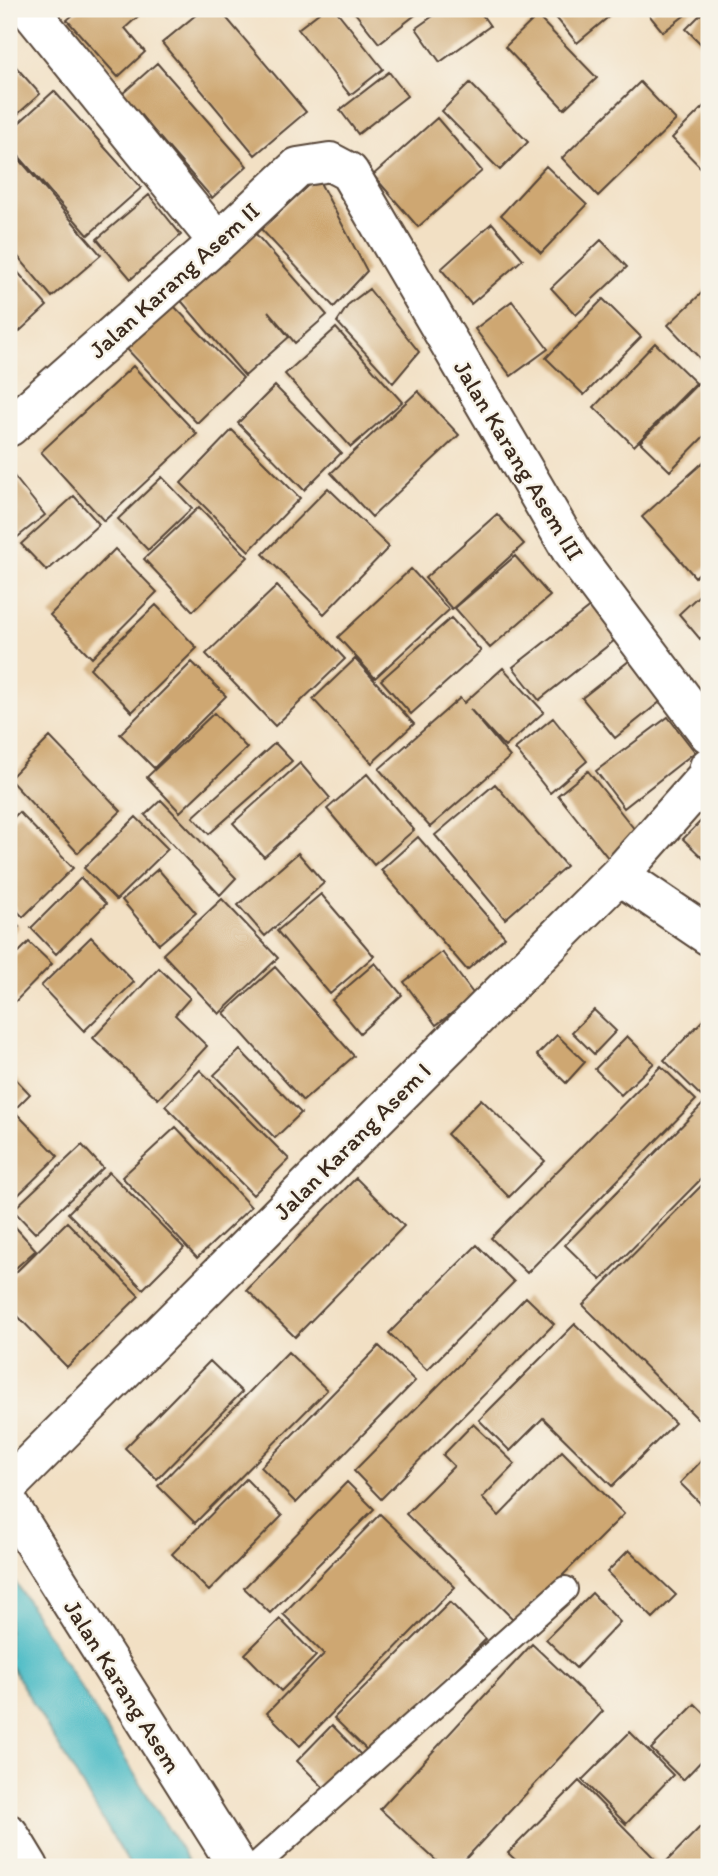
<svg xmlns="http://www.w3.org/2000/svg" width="718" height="1876" viewBox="0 0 718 1876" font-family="Itim,sans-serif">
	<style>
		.water { fill: #4ebcc6; stroke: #447372; stroke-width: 2 }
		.building { fill: #cea772 }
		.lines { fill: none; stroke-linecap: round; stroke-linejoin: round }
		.lane-casing { stroke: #564537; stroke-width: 28 }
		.street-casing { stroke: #564537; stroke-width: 42 }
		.primary-casing { stroke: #564537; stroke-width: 42 }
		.lane { stroke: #fff; stroke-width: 24 }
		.street { stroke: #fff; stroke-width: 38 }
		.primary { stroke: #fff; stroke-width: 38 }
		.labels { text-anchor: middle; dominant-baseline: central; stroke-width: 5; stroke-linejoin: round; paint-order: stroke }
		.street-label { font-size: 24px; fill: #3b2a1e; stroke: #f7f3e8 }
	</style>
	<rect width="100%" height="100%" fill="#f7f3e8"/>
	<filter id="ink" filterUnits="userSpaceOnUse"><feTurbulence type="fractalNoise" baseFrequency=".0143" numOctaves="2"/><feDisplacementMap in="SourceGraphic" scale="14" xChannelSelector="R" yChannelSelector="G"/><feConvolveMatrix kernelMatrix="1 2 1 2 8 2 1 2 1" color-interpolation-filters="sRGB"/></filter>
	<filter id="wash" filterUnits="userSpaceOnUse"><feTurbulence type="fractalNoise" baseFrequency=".00686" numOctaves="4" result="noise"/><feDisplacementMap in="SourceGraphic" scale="28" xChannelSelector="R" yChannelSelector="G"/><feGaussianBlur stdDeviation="1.57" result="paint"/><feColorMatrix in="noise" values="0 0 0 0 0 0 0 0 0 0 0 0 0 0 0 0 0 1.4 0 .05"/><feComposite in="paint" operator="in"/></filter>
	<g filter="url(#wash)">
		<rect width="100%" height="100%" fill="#f2e0c4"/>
		<!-- water -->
		<path class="water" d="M9 1572 192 1867H131L9 1663Z"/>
		<g id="blocks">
			<!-- building -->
			<path class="building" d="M80 9H146L125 28 145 52 118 77 67 20Z
				M203 9H219L306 112 255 155 162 43Z
				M324 9H335L383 69 350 95 298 29Z
				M352 9H423L379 43Z
				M443 9H478L490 26 440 62 416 28Z
				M549 9H618L577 43Z
				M657 9H693L663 32 649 15Z
				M706 9H709V52L686 29Z
				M537 16 597 78 564 109 505 47Z
				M9 59 40 94 9 122Z
				M157 63 247 166 212 198 122 94Z
				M389 72 407 96 358 134 340 110Z
				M640 82 676 120 598 196 562 158Z
				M470 83 528 142 500 170 442 111Z
				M54 91 141 188 88 235 9 145V132Z
				M709 101V176L672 138Z
				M437 118 482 171 418 227 373 175Z
				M9 147 101 255 52 297 9 246Z
				M546 166 587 205 541 253 501 215Z
				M317 177 367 271 334 307 261 229Z
				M149 195 181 235 131 279 97 239Z
				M492 223 523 259 471 304 441 269Z
				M255 233 327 315 295 343 268 311 289 337 245 376 178 297Z
				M601 240 627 267 576 315 551 288Z
				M9 262 47 306 9 341Z
				M709 286V368L668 325Z
				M369 289 419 352 393 383 337 322 349 304Z
				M603 299 641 337 584 395 546 358Z
				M512 301 548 349 511 376 475 329Z
				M171 303 243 378 197 423 125 347Z
				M336 328 402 402 351 447 285 374Z
				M655 343 696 383 634 446 594 407Z
				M133 366 197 434 104 521 41 452Z
				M709 372V431L670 471 640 442Z
				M275 386 341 453 304 490 238 423Z
				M418 391 459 435 372 517 331 473Z
				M232 430 300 498 249 551 181 483Z
				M708 458 709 564 695 577 642 517Z
				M9 470 45 515 9 544Z
				M162 477 192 508 148 550 118 519Z
				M328 488 389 547 324 614 263 554Z
				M74 496 99 524 47 571 21 544Z
				M199 507 248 557 193 611 144 559Z
				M497 514 524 544 452 609 425 578Z
				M115 549 157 592 92 658 50 615Z
				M515 556 550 596 490 648 455 608Z
				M411 569 449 610 375 678 338 637Z
				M277 586 345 659 275 726 206 654Z
				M709 586V630L700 639 679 614Z
				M600 599 625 632 539 700 513 667Z
				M156 605 197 648 132 712 90 668Z
				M451 618 481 651 411 714 381 680Z
				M634 657 666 697 615 738 582 698Z
				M355 659 414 724 372 763 313 699Z
				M192 662 226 696 154 768 120 734Z
				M503 668 544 712 505 747 470 709 510 757 430 827 379 769 460 698 464 703Z
				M214 713 247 748 180 812 147 777Z
				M668 717 695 752 624 808 596 771Z
				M553 718 587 761 550 793 515 749Z
				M50 737 121 811 78 853 9 779Z
				M275 743 292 761 209 834 193 817Z
				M300 763 330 798 264 857 233 823Z
				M588 771 639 835 609 859 558 795Z
				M367 774 414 830 374 865 327 809Z
				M495 784 566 866 505 919 435 835Z
				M161 800 236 878 220 895 145 815Z
				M19 812 73 868 23 917 9 902V822Z
				M709 813V864L683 839Z
				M136 817 168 849 116 900 84 868Z
				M418 837 505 937 467 970 381 870Z
				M298 853 324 883 265 936 238 905Z
				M158 869 196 913 159 944 122 900Z
				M81 878 106 904 56 954 31 928Z
				M321 894 374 956 330 994 277 931Z
				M222 899 278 958 219 1014 163 954Z
				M9 917 19 927 9 938Z
				M91 937 134 982 84 1031 41 986Z
				M29 942 52 964 9 1008V962Z
				M442 952 475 996 436 1025 404 982Z
				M375 963 402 995 360 1033 332 1000Z
				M275 967 354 1056 303 1101 224 1013Z
				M159 968 190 998 175 1015 207 1046 158 1099 93 1038Z
				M594 1010 616 1031 594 1054 572 1032Z
				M709 1014V1087L701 1096 664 1060Z
				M557 1035 585 1062 566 1083 537 1055Z
				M627 1036 654 1063 621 1095 595 1069Z
				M240 1050 301 1113 275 1138 214 1075Z
				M661 1066 696 1100 527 1273 491 1238Z
				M200 1070 289 1159 253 1195 165 1106Z
				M9 1072 30 1094 9 1115Z
				M709 1098V1171L601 1280 565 1245Z
				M481 1099 545 1161 509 1197 447 1134Z
				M16 1113 58 1156 9 1204V1120Z
				M176 1127 251 1207 197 1258 122 1177Z
				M82 1145 103 1168 35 1233 13 1210Z
				M109 1172 184 1248 143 1289 68 1213Z
				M356 1178 404 1226 295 1337 247 1290Z
				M709 1178V1410L699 1420 583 1305Z
				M9 1220 36 1250 9 1274Z
				M67 1222 139 1296 67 1367 9 1307V1279Z
				M477 1245 514 1282 427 1370 389 1333Z
				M526 1297 554 1324 381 1499 354 1471Z
				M575 1324 675 1423 612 1486 543 1418 510 1451 479 1420Z
				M379 1346 415 1381 296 1503 261 1467Z
				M288 1352 327 1390 195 1523 158 1486Z
				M210 1361 242 1392 157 1479 125 1448Z
				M473 1424 515 1464 482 1498 499 1516 562 1451 624 1514 516 1622 406 1514 454 1466 443 1455Z
				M709 1453V1512L680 1483Z
				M246 1479 282 1516 209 1591 172 1554Z
				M347 1482 374 1509 270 1613 244 1588Z
				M380 1514 455 1587 300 1746 267 1713 324 1654 283 1614Z
				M629 1550 676 1595 653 1618 607 1572Z
				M592 1593 620 1622 576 1668 546 1639Z
				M450 1602 486 1639 372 1755 334 1718Z
				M280 1619 316 1656 281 1691 245 1654Z
				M532 1644 603 1711 458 1867H443L380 1809Z
				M695 1704 709 1718V1753L683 1780 651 1749Z
				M332 1725 363 1757 328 1792 297 1761Z
				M630 1732 673 1775 626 1824 582 1780Z
				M579 1781 659 1863 655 1867H523L508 1853Z
				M709 1818V1867H661Z"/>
		</g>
	</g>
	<g filter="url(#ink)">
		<use href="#blocks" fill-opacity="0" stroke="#564537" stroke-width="2"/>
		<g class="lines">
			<defs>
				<path id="lane" d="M254 1867 565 1589"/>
				<path id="street" d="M29 9 218 242
					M9 427 218 242 298 167 330 162 349 172 572 552 709 734
					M619 875 707 776 709 767
					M9 1485 619 875 709 936"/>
				<path id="primary" d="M9 1504 238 1867
					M9 1834 29 1867"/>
			</defs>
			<!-- lane casing -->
			<use href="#lane" class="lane-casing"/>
			<!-- street casing -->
			<use href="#street" class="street-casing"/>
			<!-- primary casing -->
			<use href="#primary" class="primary-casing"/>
			<!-- lane -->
			<use href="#lane" class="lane"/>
			<!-- street -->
			<use href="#street" class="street"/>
			<!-- primary -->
			<use href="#primary" class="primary"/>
		</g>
	</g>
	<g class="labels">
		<!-- street labels -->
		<g class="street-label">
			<text transform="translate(174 280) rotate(-42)">Jalan Karang Asem II</text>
			<text transform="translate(519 460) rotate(59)">Jalan Karang Asem III</text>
			<text transform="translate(352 1141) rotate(-45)">Jalan Karang Asem I</text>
			<text transform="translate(123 1686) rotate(58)">Jalan Karang Asem</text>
		</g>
	</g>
	<!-- margin -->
	<rect width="718" height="1876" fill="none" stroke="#f7f3e8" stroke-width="35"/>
</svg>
